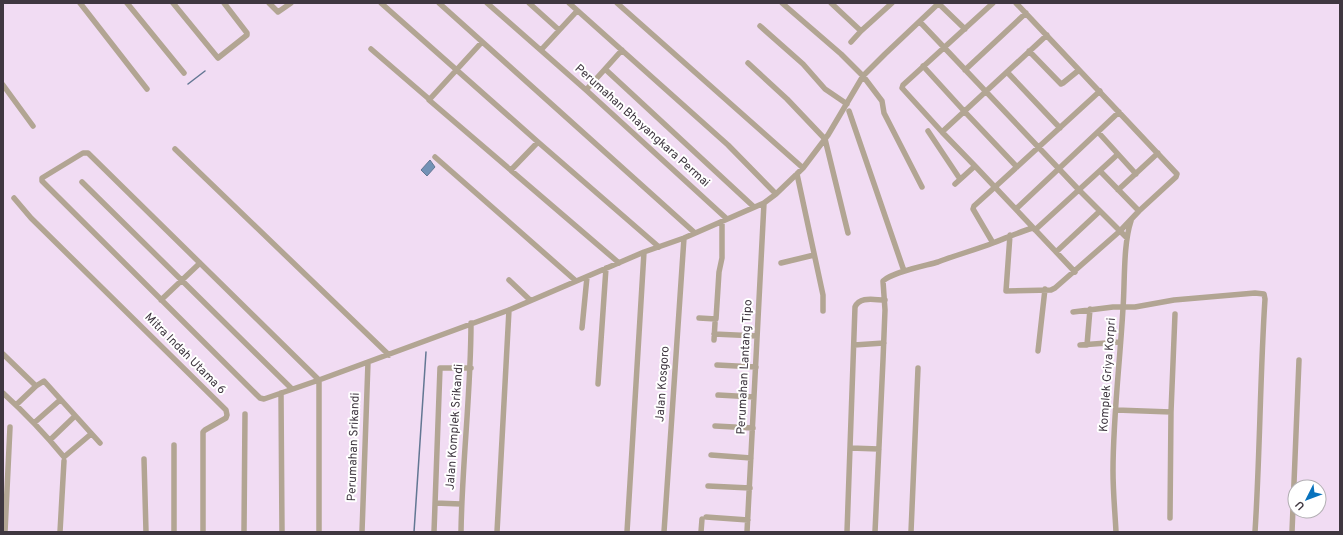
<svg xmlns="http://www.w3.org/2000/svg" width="1343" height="535" viewBox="0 0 1343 535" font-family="Overpass,sans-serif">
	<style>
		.water { fill: #7392b6; stroke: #637793 }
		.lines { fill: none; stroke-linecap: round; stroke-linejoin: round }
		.stream { stroke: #637793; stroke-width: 1.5 }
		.minor { stroke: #b2a593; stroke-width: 5.5 }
		.labels { text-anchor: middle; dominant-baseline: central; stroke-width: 4; stroke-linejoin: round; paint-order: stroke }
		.street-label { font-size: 12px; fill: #3f3740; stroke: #fff }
	</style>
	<rect width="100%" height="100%" fill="#f1dcf3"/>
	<!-- water -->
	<path class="water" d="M430 160 435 167 427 176 421 170Z"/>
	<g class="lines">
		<!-- stream -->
		<path class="stream" d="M188 84 205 71
			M414 532 426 352"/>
		<!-- minor -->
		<path class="minor" d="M80 3 147 89
			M127 3 184 73
			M173 3 218 58 247 35V33L224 3
			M269 3 278 12 291 3
			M381 3 538 142
			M439 3 695 233
			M487 3 586 90 727 219
			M529 3 559 30
			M569 3 728 145 776 194
			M617 3 803 168
			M782 3 841 54 863 76 882 101 884 113 922 187
			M831 3 861 31 851 42
			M938 3 965 29
			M993 3 903 85 902 88 942 132 975 166 1075 272
			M920 22 1079 190 1127 238
			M760 26 803 64 825 89 847 104
			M861 31 892 3
			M482 42 429 100 619 263
			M371 49 429 99
			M541 50 577 11
			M1029 51 1061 84 1063 83 1079 70
			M748 63 787 99 825 139 848 233
			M923 66 964 111 1017 167
			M605 69 622 50
			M965 70 1026 13
			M1007 72 1060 128
			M3 85 33 126
			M586 90 605 69 754 207
			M849 111 904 271
			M928 131 960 179
			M942 132 1047 35
			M1098 132 1136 174
			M175 149 389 355
			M435 157 576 281
			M511 170 538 142 659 247
			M1100 171 1139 211
			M797 174 823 295V311
			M82 182 292 389
			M955 184 975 166
			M1118 190 1158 153
			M14 198 31 218 226 410 227 415 226 418 205 430 203 432V532
			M1016 209 1119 112
			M1035 230 1117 155
			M1010 235 1006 291 1051 290 1055 288 1120 231 1139 211 1176 177 1177 174 1016 3
			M993 243 973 209 974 206 995 187 1100 91
			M1056 252 1100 211
			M781 263 814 255
			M509 280 530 300
			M161 300 200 263
			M1073 312 1113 307H1135L1174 300 1255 293 1264 294 1265 299C1260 376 1260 454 1255 532
			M699 318 716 319 719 272 722 258V222
			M582 328 587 277
			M714 334 757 336
			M714 340 715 323
			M854 345 884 343
			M1080 345 1120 342
			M1087 345 1090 309
			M1038 351 1045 289
			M3 354 36 386 44 381 100 443
			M717 365 756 367
			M598 384 606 268
			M3 393C25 413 45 434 64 457L91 434
			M281 393 282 532
			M718 395 754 397
			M16 405 36 386
			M1116 410 1171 412
			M34 423 60 400
			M715 426 753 428
			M50 440 75 416
			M850 448 879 449
			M711 455 751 458
			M144 459 146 532
			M708 486 750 488
			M435 503 461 504
			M706 517 748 520
			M1170 518 1171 412 1175 314
			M5 532 10 427
			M60 532 64 461
			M174 532V445
			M244 532 245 414
			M319 532V380L264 399 260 398 42 181V178L83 153H88L319 380 509 310 644 252 684 238 764 203 776 194 803 168 828 135 863 76 885 54 939 3
			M362 532 368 362
			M434 532 440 368H471
			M461 532C462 462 471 393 471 323
			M497 532 509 310
			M627 532 644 252
			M664 532 684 238
			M701 532 702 519
			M747 532 764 203
			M847 532 855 307C860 296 874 300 885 300
			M875 532 883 360 885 310 883 281C893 272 924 266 938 262 956 255 975 250 993 243 1006 238 1019 232 1033 228
			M911 532 918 368
			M1116 532C1115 512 1113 492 1113 471 1113 417 1120 362 1123 308 1125 282 1123 245 1131 221
			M1292 532 1299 360"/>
	</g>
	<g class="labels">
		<!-- street labels -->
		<g class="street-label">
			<text transform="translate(642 126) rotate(42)">Perumahan Bhayangkara Permai</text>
			<text transform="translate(185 354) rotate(45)">Mitra Indah Utama 6</text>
			<text transform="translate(745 367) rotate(-87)">Perumahan Lantang Tipo</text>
			<text transform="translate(1108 375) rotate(-86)">Komplek Griya Korpri</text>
			<text transform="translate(663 384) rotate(-86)">Jalan Kosgoro</text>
			<text transform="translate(455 427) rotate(-86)">Jalan Komplek Srikandi</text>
			<text transform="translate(354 447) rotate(-88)">Perumahan Srikandi</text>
		</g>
	</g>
	<!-- border -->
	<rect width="1343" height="535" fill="none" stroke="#3f3740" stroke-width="8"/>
	<!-- north arrow -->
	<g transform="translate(1307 499) rotate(228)"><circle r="19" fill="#ffffff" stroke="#b2afb3"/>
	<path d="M0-3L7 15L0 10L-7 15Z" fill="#0872bd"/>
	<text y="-6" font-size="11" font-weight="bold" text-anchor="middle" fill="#3f3740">U</text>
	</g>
</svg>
